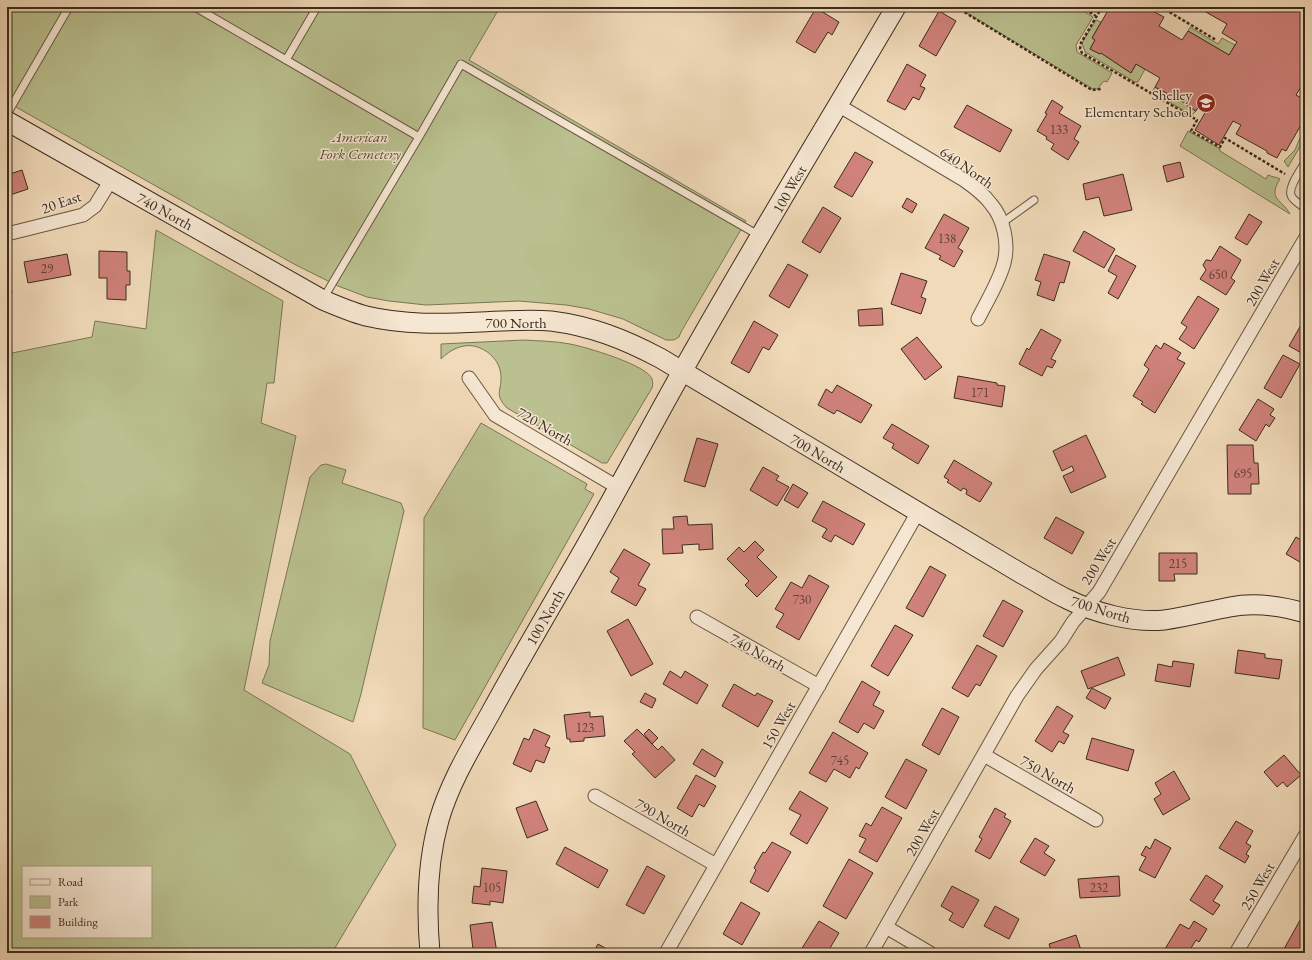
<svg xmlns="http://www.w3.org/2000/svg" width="1312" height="960" viewBox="0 0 1312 960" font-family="'EB Garamond',serif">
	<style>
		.green { fill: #bac08f; stroke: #7a7656; fill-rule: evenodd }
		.building { fill: #d0827b; stroke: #3b2c1e }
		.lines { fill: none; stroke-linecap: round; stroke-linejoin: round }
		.lane-casing { stroke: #685845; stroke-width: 9 }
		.street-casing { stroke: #685845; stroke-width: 15 }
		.secondary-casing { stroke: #3b2c1e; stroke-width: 21 }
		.path { stroke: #3b2c1e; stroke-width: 2.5; stroke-dasharray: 3 2; stroke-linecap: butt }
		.lane { stroke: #f6e7d2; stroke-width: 7 }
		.street { stroke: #f6e7d2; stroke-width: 13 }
		.secondary { stroke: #f6e7d2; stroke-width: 19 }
		.labels { text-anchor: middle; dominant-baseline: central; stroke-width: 3; stroke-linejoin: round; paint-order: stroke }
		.number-label { font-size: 13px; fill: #604235 }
		.poi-label { font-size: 15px; fill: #3b2c1e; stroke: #f6e7d2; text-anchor: end }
		.park-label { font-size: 15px; font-style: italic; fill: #544a35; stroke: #f6e7d2 }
		.street-label { font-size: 15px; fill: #3b2c1e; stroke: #f6e7d2 }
	</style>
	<rect width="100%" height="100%" fill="#f1dab9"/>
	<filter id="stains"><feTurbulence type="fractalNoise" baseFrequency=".005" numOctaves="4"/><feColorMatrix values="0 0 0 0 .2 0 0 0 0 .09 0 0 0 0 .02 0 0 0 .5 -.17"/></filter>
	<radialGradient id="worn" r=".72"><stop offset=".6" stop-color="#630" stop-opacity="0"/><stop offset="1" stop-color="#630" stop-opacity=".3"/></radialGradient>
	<!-- green -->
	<path class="green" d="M7 7H500L469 60 746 221 681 332 679 337 674 340H666L623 319 589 309 566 305 519 301 426 305 389 301 367 297 338 286 294 264 7 102Z
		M957 7H1077L1093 17 1076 45 1077 52 1112 73 1107 82 1104 81 1099 87V89H1093Z
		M1096 20 1101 22 1092 38 1095 40 1090 49 1100 54 1101 53 1131 73 1136 64 1145 69 1138 82H1135L1085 52 1082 43Z
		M1190 27 1218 44 1222 38 1235 45 1229 55 1188 31Z
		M1155 87 1187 104 1186 105 1196 111 1192 115 1153 93V90Z
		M1188 131 1220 149V151L1266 179 1268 175C1272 177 1277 177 1280 179 1267 200 1282 199 1290 214L1180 146Z
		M1305 132V138L1288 167 1284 161 1295 150 1300 138Z
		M156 230 283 301 274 383H267L261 423 296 436 244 690 350 754 396 845 332 953H7V354L92 337 95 321 146 329ZM23 867H151V937H23Z
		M524 340C539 341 555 341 570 344 586 347 647 365 652 379 653 382 653 385 652 388L607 463H602L507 408C504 405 502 402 500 398 498 392 501 386 501 380 502 363 490 350 474 346 461 344 450 350 441 359V344Z
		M481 423 587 484 585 489 594 494 455 740 423 728 424 518Z
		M326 464 346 470 342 483 401 503 404 511 361 694 353 722 262 683 269 665 270 641 310 477 321 465Z"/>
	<!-- building -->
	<path class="building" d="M1110 7H1145L1164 17 1159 26 1182 40 1188 31 1229 55 1237 42 1222 33 1227 24 1197 7H1305V80L1296 95 1305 100V118L1286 151 1282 149 1277 158 1267 153V151L1236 134 1241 125 1233 121 1219 145 1195 130 1209 106 1201 102 1196 111 1186 105 1187 104 1155 87 1160 78 1136 64 1131 73 1101 53 1100 54 1090 49 1095 40 1092 38Z
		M816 8 839 22 832 35 828 32 815 53 796 42Z
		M939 11 956 21 936 56 919 46Z
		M907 64 926 75 920 86 925 88 919 100 913 97 905 110 887 101Z
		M1052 100 1063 107 1059 113 1081 126 1074 139 1079 142 1068 160 1051 149 1054 144 1046 139 1047 137 1037 131 1047 114 1045 113Z
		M967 105 1012 130 1000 152 954 127Z
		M855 152 873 162 852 197 834 187Z
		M1180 162 1184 177 1167 182 1163 166Z
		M22 170 28 189 7 196V175Z
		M1123 174 1132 210 1104 216 1099 197 1086 200 1083 184Z
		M907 198 917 204 912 213 902 207Z
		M823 207 841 218 820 253 802 242Z
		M944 214 969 228 958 248 963 251 954 267 939 259 941 256 925 248Z
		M1249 214 1262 222 1247 245 1235 238Z
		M1084 231 1115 249 1104 268 1073 251Z
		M1220 246 1241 260 1231 278 1235 281 1226 295 1200 279 1206 270 1203 265 1206 260H1208L1211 261Z
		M99 251 127 252V271H130V285H126V300L107 299V278H99Z
		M67 254 71 275 28 283 24 262Z
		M1044 254 1070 262 1064 283 1060 282 1054 301 1037 295 1041 282 1035 280Z
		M1116 255 1136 266 1118 299 1108 293 1117 276 1108 271Z
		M788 264 808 275 789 308 769 296Z
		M7 271 12 293 7 294Z
		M901 273 927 281 921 297 926 299 921 314 891 304Z
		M1198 296 1219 309 1194 349 1179 339 1187 327 1181 323Z
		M882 308 883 325 859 326 858 310Z
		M1305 318V355L1289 346Z
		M754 321 778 335 769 350 763 347 749 373 731 363Z
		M1041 329 1061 340 1051 359 1056 361 1052 368 1047 366 1042 376 1019 364 1027 348 1029 350Z
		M917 337 942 367 925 380 901 349Z
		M1164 343 1181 353 1177 359 1185 363 1155 413 1141 404 1143 402 1133 396 1149 369 1144 365 1156 345 1161 349Z
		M1283 355 1300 364 1281 398 1264 388Z
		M958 376 997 383V385L1005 386 1002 407 954 398Z
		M837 385 872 405 861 423 837 410 834 414 818 405 826 389 832 393Z
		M1258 399 1274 409 1270 415 1275 418 1269 427 1266 424 1256 441 1239 430Z
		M892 424 929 446 918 464 892 448 894 444 883 438Z
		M1086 435 1106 477 1071 493 1063 476 1074 471 1072 466 1062 471 1053 451Z
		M697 438 718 444 705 487 684 481Z
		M1227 445H1253L1254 463H1258L1259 484H1251V494H1228Z
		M954 460 992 483 980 502 966 494 967 490 963 488 961 491 947 482 949 480 944 477Z
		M763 467 779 476 776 480 789 487 777 506 750 490Z
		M793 484 808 493 798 508 784 500Z
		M823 501 865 524 853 545 835 535 831 542 822 537 827 529 812 521Z
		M687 516 688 525 712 524 713 549 699 550V544L682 545 683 553 663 554 662 529H674L673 517Z
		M1056 517 1084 532 1072 554 1044 538Z
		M1296 537 1305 542V565L1286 554Z
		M755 541 764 550 757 557 777 577 757 597 745 585 749 581 727 559 739 547 744 552Z
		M624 549 650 564 638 585 646 589 636 606 611 592 619 578 610 572Z
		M1159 553H1197V574H1174L1175 581H1159Z
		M930 566 946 575 923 617 906 608Z
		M809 575 829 586 799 640 776 627 784 614 775 609 791 582 802 588Z
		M1003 600 1023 611 1003 647 983 636Z
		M628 619 653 664 631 676 607 631Z
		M895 625 913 635 888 676 871 666Z
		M977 645 997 656 980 686 976 684 968 697 952 688Z
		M1238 650 1265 654V658L1282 660 1279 679 1235 673Z
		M1118 657 1125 675 1088 689 1081 671Z
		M1173 661 1194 664 1190 687 1155 681 1158 664 1172 667Z
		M670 671 681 678 685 671 708 685 697 704 663 684Z
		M862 681 880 692 873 705 884 711 874 729 864 723 858 733 839 722Z
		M734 684 755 696 757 693 773 701 758 727 722 706Z
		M1092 688 1111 698 1105 709 1086 698Z
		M645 693 656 699 652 708 640 702Z
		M1057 706 1073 716 1063 732 1069 735 1064 744 1059 741 1052 752 1035 741Z
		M942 708 959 717 939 755 922 745Z
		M590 712V717L603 716 605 736 584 738V741L570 742V739H567L564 715Z
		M534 729 550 736 545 746 550 748 544 763 536 760 531 772 513 764 524 738 529 740Z
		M637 729 658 750 662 746 675 760 655 778 632 754 635 752 624 741Z
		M649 729 658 738 652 744 644 734Z
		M833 732 868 753 859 769 856 767 850 778 834 769 826 782 809 773Z
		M1092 738 1134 750 1128 771 1086 759Z
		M702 749 723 762 715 777 693 764Z
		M1284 755 1301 775 1287 787 1283 782 1277 787 1264 772Z
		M906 759 927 770 906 809 885 797Z
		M1174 771 1190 799 1163 815 1154 799 1161 794 1155 783Z
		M696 775 716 786 704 807 699 804 692 817 677 808Z
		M800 791 828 808 807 844 790 834 801 815 789 809Z
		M536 801 548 830 527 838 516 808Z
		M882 807 902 818 877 862 859 852 866 839 859 836 866 823 871 826Z
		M995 808 1006 814 1004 817 1011 821 990 859 975 851 982 839 979 837Z
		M1236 821 1253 831 1246 843 1251 846 1246 854 1249 856 1245 863 1219 848Z
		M1035 838 1049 846 1044 853 1055 860 1045 876 1020 862Z
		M1155 839 1171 848 1155 878 1139 870 1146 857 1141 855 1146 846 1150 849Z
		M772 842 791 852 768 892 750 882 756 870 754 868 763 852 765 853Z
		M565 847 608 870 598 888 556 864Z
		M849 859 873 873 846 919 823 906Z
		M647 866 665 876 644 914 626 905Z
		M482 868 507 871 503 903 490 901V905L472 903 474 886 480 887Z
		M1206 875 1223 886 1213 901 1220 905 1213 915 1190 900Z
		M1119 876 1120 896 1080 898 1078 879Z
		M952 886 979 900 963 928 949 920 953 913 941 906Z
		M741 902 760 913 742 945 723 934Z
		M995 906 1019 919 1009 939 984 926Z
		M1304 913 1305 914V953H1292L1284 949Z
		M819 921 839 933 827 953H799Z
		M1194 921 1207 929 1199 942 1196 940 1188 953H1172L1165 949 1180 924 1189 929Z
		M492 922 497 953H470V950L473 949 470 925Z
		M1076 935 1082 953H1052L1049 944Z
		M598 944 614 953H593Z"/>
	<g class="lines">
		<defs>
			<path id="lane" d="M195 7 419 137 323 299
				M286 60 317 7
				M7 114 69 7
				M419 137 461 64 760 236
				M1305 162C1301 170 1288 187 1291 195 1292 200 1301 205 1305 208
				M1002 223 1034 200"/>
			<path id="street" d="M838 105 964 180C974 187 984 194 991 204 1004 219 1009 244 1004 263 999 282 987 301 978 319
				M7 234 83 215 95 206 111 180
				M469 378 495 415 619 488
				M697 617 819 686
				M984 755 1096 820
				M595 796 716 865
				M886 927 930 953
				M666 953 918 512
				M871 953 1017 696 1036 669 1061 641 1073 622 1099 592 1305 239
				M1236 953 1305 836"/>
			<path id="secondary" d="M7 121 323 300C337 306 351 312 366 316 404 325 442 324 481 322 504 321 528 319 551 321 591 326 624 339 660 358L1022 574C1037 582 1052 592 1067 599 1095 613 1133 623 1164 620 1187 617 1208 611 1230 607 1255 602 1281 606 1305 613
				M430 953C426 908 427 863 439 820 450 782 471 748 490 714 520 659 552 605 583 551 620 486 655 419 692 354 758 237 828 123 896 7"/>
		</defs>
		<!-- lane casing -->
		<use href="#lane" class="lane-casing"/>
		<!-- street casing -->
		<use href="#street" class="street-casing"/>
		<!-- secondary casing -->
		<use href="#secondary" class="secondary-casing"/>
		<!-- path -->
		<path class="path" d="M956 7 1092 90 1101 89
			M1081 7 1096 16
			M1102 7 1081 43 1080 49 1082 53 1197 120 1191 131 1220 147 1225 138 1285 174
			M1161 7 1216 40"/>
		<!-- lane -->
		<use href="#lane" class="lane"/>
		<!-- street -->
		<use href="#street" class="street"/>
		<!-- secondary -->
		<use href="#secondary" class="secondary"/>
	</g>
	<!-- icons -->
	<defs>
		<symbol id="school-disc" viewBox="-11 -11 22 22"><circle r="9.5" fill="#8f2418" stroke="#f6e7d2"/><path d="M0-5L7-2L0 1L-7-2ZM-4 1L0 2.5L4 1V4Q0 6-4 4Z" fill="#fff"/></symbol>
	</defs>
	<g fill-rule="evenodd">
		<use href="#school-disc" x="1195" y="92" width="22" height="22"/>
	</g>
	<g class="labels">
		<!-- number labels -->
		<g class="number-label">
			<text x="1059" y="129">133</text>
			<text x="947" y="238">138</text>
			<text x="47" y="268">29</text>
			<text x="1218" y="274">650</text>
			<text x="980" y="392">171</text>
			<text x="1243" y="473">695</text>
			<text x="1178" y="563">215</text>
			<text x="802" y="599">730</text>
			<text x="585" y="727">123</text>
			<text x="840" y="760">745</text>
			<text x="492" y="887">105</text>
			<text x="1099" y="887">232</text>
		</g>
		<!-- poi labels -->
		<g class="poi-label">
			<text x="1192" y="94">Shelley<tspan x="1192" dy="17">Elementary School</tspan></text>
		</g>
		<!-- park labels -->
		<g class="park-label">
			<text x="360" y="136">American<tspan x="360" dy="17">Fork Cemetery</tspan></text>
		</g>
		<!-- street labels -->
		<g class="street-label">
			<text transform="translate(967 167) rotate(35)">640 North</text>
			<text transform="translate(789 189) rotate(-60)">100 West</text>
			<text transform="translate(61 202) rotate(-19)">20 East</text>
			<text transform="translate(165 211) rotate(29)">740 North</text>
			<text transform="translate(1262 282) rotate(-60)">200 West</text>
			<text x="516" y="322">700 North</text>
			<text transform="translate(545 426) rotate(30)">720 North</text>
			<text transform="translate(818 453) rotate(31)">700 North</text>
			<text transform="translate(1098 561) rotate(-58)">200 West</text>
			<text transform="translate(1101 609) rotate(17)">700 North</text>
			<text transform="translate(545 617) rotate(-60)">100 North</text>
			<text transform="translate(758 652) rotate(30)">740 North</text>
			<text transform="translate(778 725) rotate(-60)">150 West</text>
			<text transform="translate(1048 774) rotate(30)">750 North</text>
			<text transform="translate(663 817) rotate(30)">790 North</text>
			<text transform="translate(922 832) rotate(-60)">200 West</text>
			<text transform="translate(1257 886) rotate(-60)">250 West</text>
		</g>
	</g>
	<!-- margin -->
	<rect width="1312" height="960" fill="none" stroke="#f1dab9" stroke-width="24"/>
	<rect x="8" y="8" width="1296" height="944" fill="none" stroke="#3b2c1e" stroke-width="2"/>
	<rect x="12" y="12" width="1288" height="936" fill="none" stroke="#3b2c1e"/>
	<!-- legend -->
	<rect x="22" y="866" width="130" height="72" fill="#f6e7d2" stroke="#ab9c8a"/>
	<rect x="30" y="879" width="20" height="6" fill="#f6e7d2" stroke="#ab9c8a"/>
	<text x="58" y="886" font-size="12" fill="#3b2c1e">Road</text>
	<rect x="30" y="896" width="20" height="12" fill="#bac08f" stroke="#ab9c8a"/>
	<text x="58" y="906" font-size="12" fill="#3b2c1e">Park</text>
	<rect x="30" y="916" width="20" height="12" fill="#d0827b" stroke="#ab9c8a"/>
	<text x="58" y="926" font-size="12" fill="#3b2c1e">Building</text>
	<rect width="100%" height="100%" filter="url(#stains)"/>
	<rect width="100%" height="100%" fill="url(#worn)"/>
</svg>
